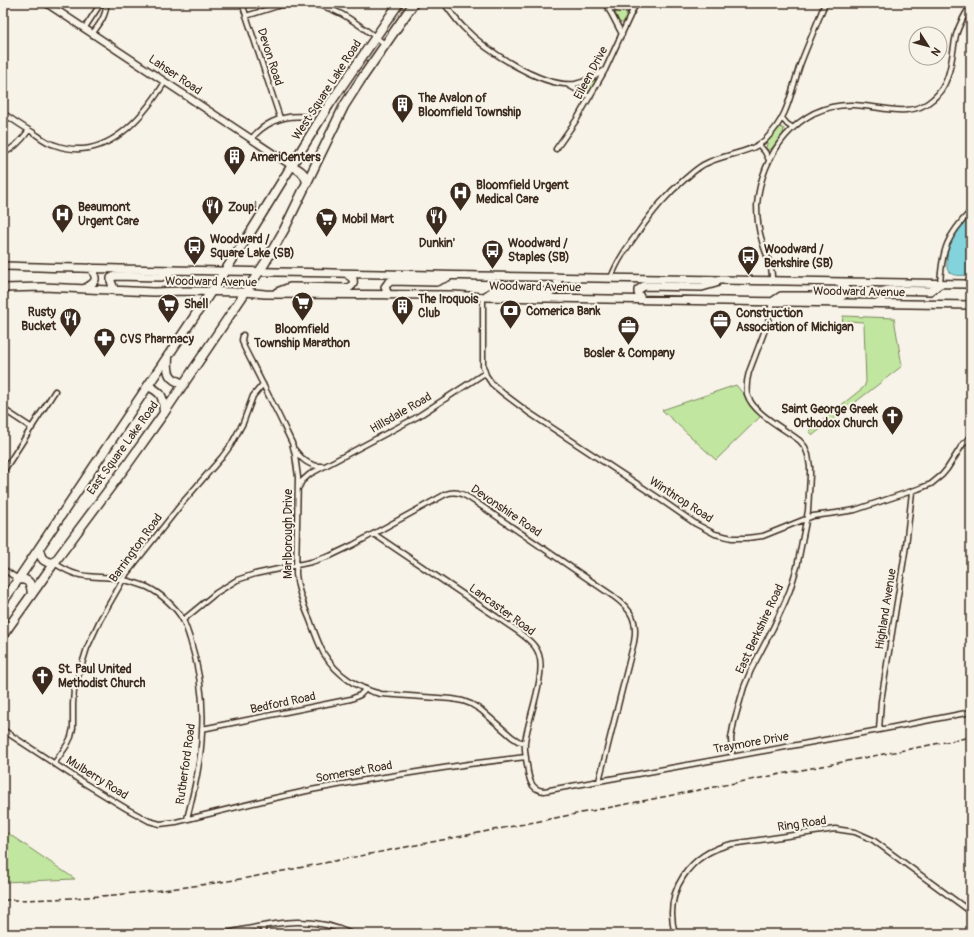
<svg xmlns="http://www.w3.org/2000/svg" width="974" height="937" viewBox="0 0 974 937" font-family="Pangolin,sans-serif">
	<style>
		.green { fill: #c1e6a0; stroke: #7e885f }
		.water { fill: #82d3db; stroke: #668f8f }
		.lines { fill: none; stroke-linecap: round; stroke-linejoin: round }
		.street-casing { stroke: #3b2a1e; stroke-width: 7 }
		.secondary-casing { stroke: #3b2a1e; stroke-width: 9 }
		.primary-casing { stroke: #3b2a1e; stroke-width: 10 }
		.highway-casing { stroke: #3b2a1e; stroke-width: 11 }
		.street { stroke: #f7f3e8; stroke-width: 4 }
		.secondary { stroke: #f7f3e8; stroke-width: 6 }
		.primary { stroke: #f7f3e8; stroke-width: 7 }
		.highway { stroke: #f7f3e8; stroke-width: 8 }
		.rail { stroke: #3b2a1e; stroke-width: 1.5; stroke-dasharray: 6 3; stroke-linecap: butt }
		.labels { text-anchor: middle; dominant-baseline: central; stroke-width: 4; stroke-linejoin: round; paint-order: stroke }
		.street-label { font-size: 12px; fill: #3b2a1e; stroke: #f7f3e8 }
		.poi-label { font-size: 12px; font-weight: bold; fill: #3b2a1e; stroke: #f7f3e8; text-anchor: start }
	</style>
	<rect width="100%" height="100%" fill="#f7f3e8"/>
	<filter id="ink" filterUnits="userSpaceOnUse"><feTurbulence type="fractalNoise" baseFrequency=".025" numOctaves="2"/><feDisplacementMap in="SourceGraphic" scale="8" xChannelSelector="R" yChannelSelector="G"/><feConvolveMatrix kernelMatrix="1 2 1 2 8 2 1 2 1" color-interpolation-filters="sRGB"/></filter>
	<g filter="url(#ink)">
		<!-- green -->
		<path class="green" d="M626 11 628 13C627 17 625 22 621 23L619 22 615 12Z
			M594 79H596C596 84 593 88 589 91L586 90 578 86Z
			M781 127 784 129 783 134 772 148 770 150H767L766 148C767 140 774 131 781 127Z
			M843 316 894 318 902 366 813 435 809 431 864 387 866 382 864 324 863 322 848 321 845 325H842Z
			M736 385 761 416 716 460 662 410Z
			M3 830 75 879 3 882Z"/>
		<!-- water -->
		<path class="water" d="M971 216V275C965 275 955 277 950 273 946 270 947 266 947 261 946 243 958 228 971 216Z"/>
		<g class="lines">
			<defs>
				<path id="street" d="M242 3 280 118
					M304 3C337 5 359 25 385 44
					M444 3C450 11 456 20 463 27 485 50 542 88 575 84 586 82 596 76 605 70
					M605 3 612 15 622 34
					M607 5C616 11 624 10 634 8
					M246 16 281 5 293 3
					M84 29 101 3
					M92 34C99 25 107 15 106 3
					M568 85 590 97
					M3 113C13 120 23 127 34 133 41 138 47 143 55 145 105 163 142 119 165 82
					M782 118 787 124 793 128
					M251 139C266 121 284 114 308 117
					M759 145 765 152 769 160
					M556 149 577 119 605 70 636 3
					M3 153C14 149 22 140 29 130
					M611 278C617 261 628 246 639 231 654 210 666 195 685 179 692 173 699 166 707 163 725 154 752 153 766 139 789 116 790 94 800 65 808 44 817 24 825 3
					M772 282C773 265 766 256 762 241 758 229 757 217 757 205 761 155 797 104 852 105 879 105 910 120 933 99 952 83 951 57 956 35 959 25 965 14 971 5
					M940 284C942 249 947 236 971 211
					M483 297V366L486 375 492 384 504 394 528 412 657 497 696 524 715 534 732 538H747L763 536 813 516 836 513 855 510 918 489 931 484 942 475 947 469 963 444 971 437
					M243 335 242 340 244 347 279 416 292 443 295 455 298 477 296 573C297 589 303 604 310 620 314 631 318 643 324 654 337 675 358 689 381 694L452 699 463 701 471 704 481 710 512 737 518 741 525 743
					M3 409 32 428
					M295 450C302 460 310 467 322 466
					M3 472 55 391
					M299 487 302 481 310 474 417 417 485 373
					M374 534 516 630C525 637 536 644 539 655 546 675 528 719 525 742 524 752 527 762 528 772 530 783 533 790 544 791L879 730 971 712
					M54 563C61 567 68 572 76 574 88 578 102 576 115 578 125 580 137 583 147 587 160 593 176 607 183 620 186 626 188 633 190 639 199 668 204 702 202 732 201 762 194 791 187 819
					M3 569 18 579
					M183 620 216 593 237 580 255 574 311 562 330 556 353 545 446 494C457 490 465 495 474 501L613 596C631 609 638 620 634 642L599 781
					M202 729 351 699 360 695 366 689
					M3 730 84 783 127 809 149 821 160 824 176 822 266 800 311 790 365 780 469 764 526 757
					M879 730 881 701 906 546 912 492
					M732 757 731 738 734 722 744 687 751 670 773 628 785 602 790 590 797 567 808 511 810 475V467L808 455 805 447 800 441C784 428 753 414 747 394 746 386 747 379 749 372L768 322 772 302
					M54 764 67 745 71 737 73 728V704L74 690 87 648 100 620 127 573 183 502 222 457 231 445 243 423 253 396 263 384
					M222 934C270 925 305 912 352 934
					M263 934V926
					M675 934C663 891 690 853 732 844L835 829 855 832 873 840 971 912"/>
				<path id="secondary" d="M46 3 292 166"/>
				<path id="primary" d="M3 266C162 271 321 272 480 276 643 279 807 282 971 284
					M3 288 43 287 154 292 185 291 245 292 265 294 453 295 483 297 971 305
					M84 289C95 282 99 281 91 268
					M115 291 112 284 111 281V278L115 276 161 277 173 271
					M277 292 290 287 349 288C353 285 354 284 353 279L347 274
					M388 295 385 287 388 283 391 281 436 282 448 277
					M484 297 494 290 550 292 555 290 557 289 558 283 556 277
					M641 299 638 293V290L644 286 702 287 716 283
					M772 302 781 296H842L845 294 846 290 841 283
					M883 303 881 295C883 291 886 290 889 290L931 291 940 284"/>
				<path id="highway" d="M292 166C300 170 305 173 307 182
					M168 357C167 373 168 379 184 384
					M148 386C163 393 163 397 164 413
					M39 549C41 559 43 562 54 563
					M18 579C30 579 31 584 32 594
					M3 602 247 238 329 105 399 3
					M3 635 54 563 127 465 164 413 265 263 284 230 344 106 360 81 414 3"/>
			</defs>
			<!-- street casing -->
			<use href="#street" class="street-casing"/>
			<!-- secondary casing -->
			<use href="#secondary" class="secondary-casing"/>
			<!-- primary casing -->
			<use href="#primary" class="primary-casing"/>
			<!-- highway casing -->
			<use href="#highway" class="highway-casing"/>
			<!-- street -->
			<use href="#street" class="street"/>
			<!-- secondary -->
			<use href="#secondary" class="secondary"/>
			<!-- primary -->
			<use href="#primary" class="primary"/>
			<!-- highway -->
			<use href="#highway" class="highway"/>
			<!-- rail -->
			<path class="rail" d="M3 900C85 900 166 891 247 878L971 737"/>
		</g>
	</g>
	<!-- icons -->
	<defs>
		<symbol id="building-pin" viewBox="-11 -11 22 30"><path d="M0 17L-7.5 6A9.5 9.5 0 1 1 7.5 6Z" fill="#3b2a1e" stroke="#f7f3e8"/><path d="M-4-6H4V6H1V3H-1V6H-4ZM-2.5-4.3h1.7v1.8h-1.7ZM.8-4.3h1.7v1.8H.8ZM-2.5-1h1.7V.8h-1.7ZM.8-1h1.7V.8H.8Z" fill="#fff"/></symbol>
		<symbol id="hospital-pin" viewBox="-11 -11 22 30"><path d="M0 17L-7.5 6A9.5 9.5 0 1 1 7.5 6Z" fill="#3b2a1e" stroke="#f7f3e8"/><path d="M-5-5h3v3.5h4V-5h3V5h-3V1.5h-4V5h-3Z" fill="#fff"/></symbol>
		<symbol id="restaurant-pin" viewBox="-11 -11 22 30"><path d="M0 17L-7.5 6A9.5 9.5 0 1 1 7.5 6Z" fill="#3b2a1e" stroke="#f7f3e8"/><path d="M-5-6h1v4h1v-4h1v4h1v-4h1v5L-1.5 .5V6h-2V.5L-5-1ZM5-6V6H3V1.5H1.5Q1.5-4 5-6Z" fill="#fff"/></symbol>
		<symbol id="supermarket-pin" viewBox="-11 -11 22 30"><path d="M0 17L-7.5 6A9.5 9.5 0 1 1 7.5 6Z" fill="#3b2a1e" stroke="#f7f3e8"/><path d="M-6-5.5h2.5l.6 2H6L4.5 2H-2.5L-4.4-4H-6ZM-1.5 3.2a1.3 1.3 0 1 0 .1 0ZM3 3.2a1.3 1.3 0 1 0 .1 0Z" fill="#fff"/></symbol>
		<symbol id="bus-pin" viewBox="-11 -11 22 30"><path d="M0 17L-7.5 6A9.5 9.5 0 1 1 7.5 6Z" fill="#3b2a1e" stroke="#f7f3e8"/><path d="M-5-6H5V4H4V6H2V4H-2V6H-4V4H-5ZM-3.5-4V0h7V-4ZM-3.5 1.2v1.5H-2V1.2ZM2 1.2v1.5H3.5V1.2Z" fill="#fff"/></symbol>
		<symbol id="bank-pin" viewBox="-11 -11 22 30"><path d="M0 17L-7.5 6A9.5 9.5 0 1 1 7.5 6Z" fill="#3b2a1e" stroke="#f7f3e8"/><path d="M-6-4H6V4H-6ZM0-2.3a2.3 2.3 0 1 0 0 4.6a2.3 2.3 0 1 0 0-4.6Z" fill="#fff"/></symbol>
		<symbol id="office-pin" viewBox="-11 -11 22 30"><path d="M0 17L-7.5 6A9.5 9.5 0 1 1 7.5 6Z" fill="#3b2a1e" stroke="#f7f3e8"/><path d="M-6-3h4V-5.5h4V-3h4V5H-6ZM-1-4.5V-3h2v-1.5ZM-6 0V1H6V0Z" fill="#fff"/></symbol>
		<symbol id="pharmacy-pin" viewBox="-11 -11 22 30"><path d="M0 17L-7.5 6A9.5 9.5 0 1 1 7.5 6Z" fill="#3b2a1e" stroke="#f7f3e8"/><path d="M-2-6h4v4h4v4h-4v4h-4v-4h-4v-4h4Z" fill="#fff"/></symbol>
		<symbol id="church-pin" viewBox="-11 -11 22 30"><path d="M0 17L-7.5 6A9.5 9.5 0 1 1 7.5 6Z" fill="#3b2a1e" stroke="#f7f3e8"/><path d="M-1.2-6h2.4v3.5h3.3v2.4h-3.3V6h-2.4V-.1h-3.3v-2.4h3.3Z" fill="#fff"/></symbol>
	</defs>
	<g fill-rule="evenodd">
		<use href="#building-pin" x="390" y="92" width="25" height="34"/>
		<use href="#building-pin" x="222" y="144" width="25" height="34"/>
		<use href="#hospital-pin" x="448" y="180" width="25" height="34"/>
		<use href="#restaurant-pin" x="200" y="194" width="25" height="34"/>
		<use href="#hospital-pin" x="50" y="202" width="25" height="34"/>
		<use href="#restaurant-pin" x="424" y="204" width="25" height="34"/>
		<use href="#supermarket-pin" x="314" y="206" width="25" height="34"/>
		<use href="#bus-pin" x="182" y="234" width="25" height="34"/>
		<use href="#bus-pin" x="480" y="238" width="25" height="34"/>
		<use href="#bus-pin" x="736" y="244" width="25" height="34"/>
		<use href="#supermarket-pin" x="290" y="290" width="25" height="34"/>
		<use href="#supermarket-pin" x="156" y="292" width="25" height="34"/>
		<use href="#building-pin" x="390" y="294" width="25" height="34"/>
		<use href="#bank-pin" x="498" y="298" width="25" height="34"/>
		<use href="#restaurant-pin" x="58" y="306" width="25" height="34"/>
		<use href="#office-pin" x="708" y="308" width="25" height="34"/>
		<use href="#office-pin" x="616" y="314" width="25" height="34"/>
		<use href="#pharmacy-pin" x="92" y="326" width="25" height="34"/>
		<use href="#church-pin" x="880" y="404" width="25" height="34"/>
		<use href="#church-pin" x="30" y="664" width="25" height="34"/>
	</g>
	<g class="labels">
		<!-- street labels -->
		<g class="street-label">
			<text transform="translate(270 57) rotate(72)">Devon Road</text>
			<text transform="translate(591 73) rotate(-62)">Eileen Drive</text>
			<text transform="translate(175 75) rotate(34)">Lahser Road</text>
			<text transform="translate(327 90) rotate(-57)">West Square Lake Road</text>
			<text transform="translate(211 282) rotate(1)">Woodward Avenue</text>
			<text transform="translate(535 287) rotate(1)">Woodward Avenue</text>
			<text transform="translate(859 292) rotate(1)">Woodward Avenue</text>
			<text transform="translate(401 413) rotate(-30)">Hillsdale Road</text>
			<text transform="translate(123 448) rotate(-54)">East Square Lake Road</text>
			<text transform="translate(681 500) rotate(33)">Winthrop Road</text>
			<text transform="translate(506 511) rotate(34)">Devonshire Road</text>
			<text transform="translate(288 534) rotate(-90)">Marlborough Drive</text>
			<text transform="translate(136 548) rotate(-54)">Barrington Road</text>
			<text transform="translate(886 609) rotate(-81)">Highland Avenue</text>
			<text transform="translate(502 610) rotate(36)">Lancaster Road</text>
			<text transform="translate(760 629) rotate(-65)">East Berkshire Road</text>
			<text transform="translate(283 703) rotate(-12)">Bedford Road</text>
			<text transform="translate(751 743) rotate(-10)">Traymore Drive</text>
			<text transform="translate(186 764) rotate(-82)">Rutherford Road</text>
			<text transform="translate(354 772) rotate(-10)">Somerset Road</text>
			<text transform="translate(97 778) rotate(32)">Mulberry Road</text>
			<text transform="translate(802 824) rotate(-8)">Ring Road</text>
		</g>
		<!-- poi labels -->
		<g class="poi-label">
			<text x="418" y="98">The Avalon of<tspan x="418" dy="14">Bloomfield Township</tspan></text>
			<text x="250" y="157">AmeriCenters</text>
			<text x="476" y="185">Bloomfield Urgent<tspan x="476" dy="14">Medical Care</tspan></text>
			<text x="78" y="207">Beaumont<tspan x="78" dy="14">Urgent Care</tspan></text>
			<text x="228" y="207">Zoup!</text>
			<text x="342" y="219">Mobil Mart</text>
			<text x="210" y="239">Woodward /<tspan x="210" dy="14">Square Lake (SB)</tspan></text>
			<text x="437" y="243" text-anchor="middle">Dunkin'</text>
			<text x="508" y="243">Woodward /<tspan x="508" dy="14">Staples (SB)</tspan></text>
			<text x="764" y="249">Woodward /<tspan x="764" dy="14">Berkshire (SB)</tspan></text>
			<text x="418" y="299">The Iroquois<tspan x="418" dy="14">Club</tspan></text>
			<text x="184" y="304">Shell</text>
			<text x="526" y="311">Comerica Bank</text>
			<text x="56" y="312" text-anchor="end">Rusty<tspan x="56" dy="14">Bucket</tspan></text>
			<text x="736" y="313">Construction<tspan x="736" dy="14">Association of Michigan</tspan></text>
			<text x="302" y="329" text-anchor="middle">Bloomfield<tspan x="302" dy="14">Township Marathon</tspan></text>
			<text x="120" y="339">CVS Pharmacy</text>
			<text x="629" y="353" text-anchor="middle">Bosler &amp; Company</text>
			<text x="878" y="409" text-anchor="end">Saint George Greek<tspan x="878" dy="14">Orthodox Church</tspan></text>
			<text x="58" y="669">St. Paul United<tspan x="58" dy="14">Methodist Church</tspan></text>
		</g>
	</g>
	<!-- margin -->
	<rect width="974" height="937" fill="none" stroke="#f7f3e8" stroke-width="16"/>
	<rect x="8" y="8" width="958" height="921" fill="none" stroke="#3b2a1e" stroke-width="1.5" filter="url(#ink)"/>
	<!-- north arrow -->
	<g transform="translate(928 46) rotate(126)"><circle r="19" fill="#f7f3e8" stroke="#aca397"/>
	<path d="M0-3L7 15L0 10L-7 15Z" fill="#3b2a1e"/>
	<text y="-6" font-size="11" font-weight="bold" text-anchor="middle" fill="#3b2a1e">N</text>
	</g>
</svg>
